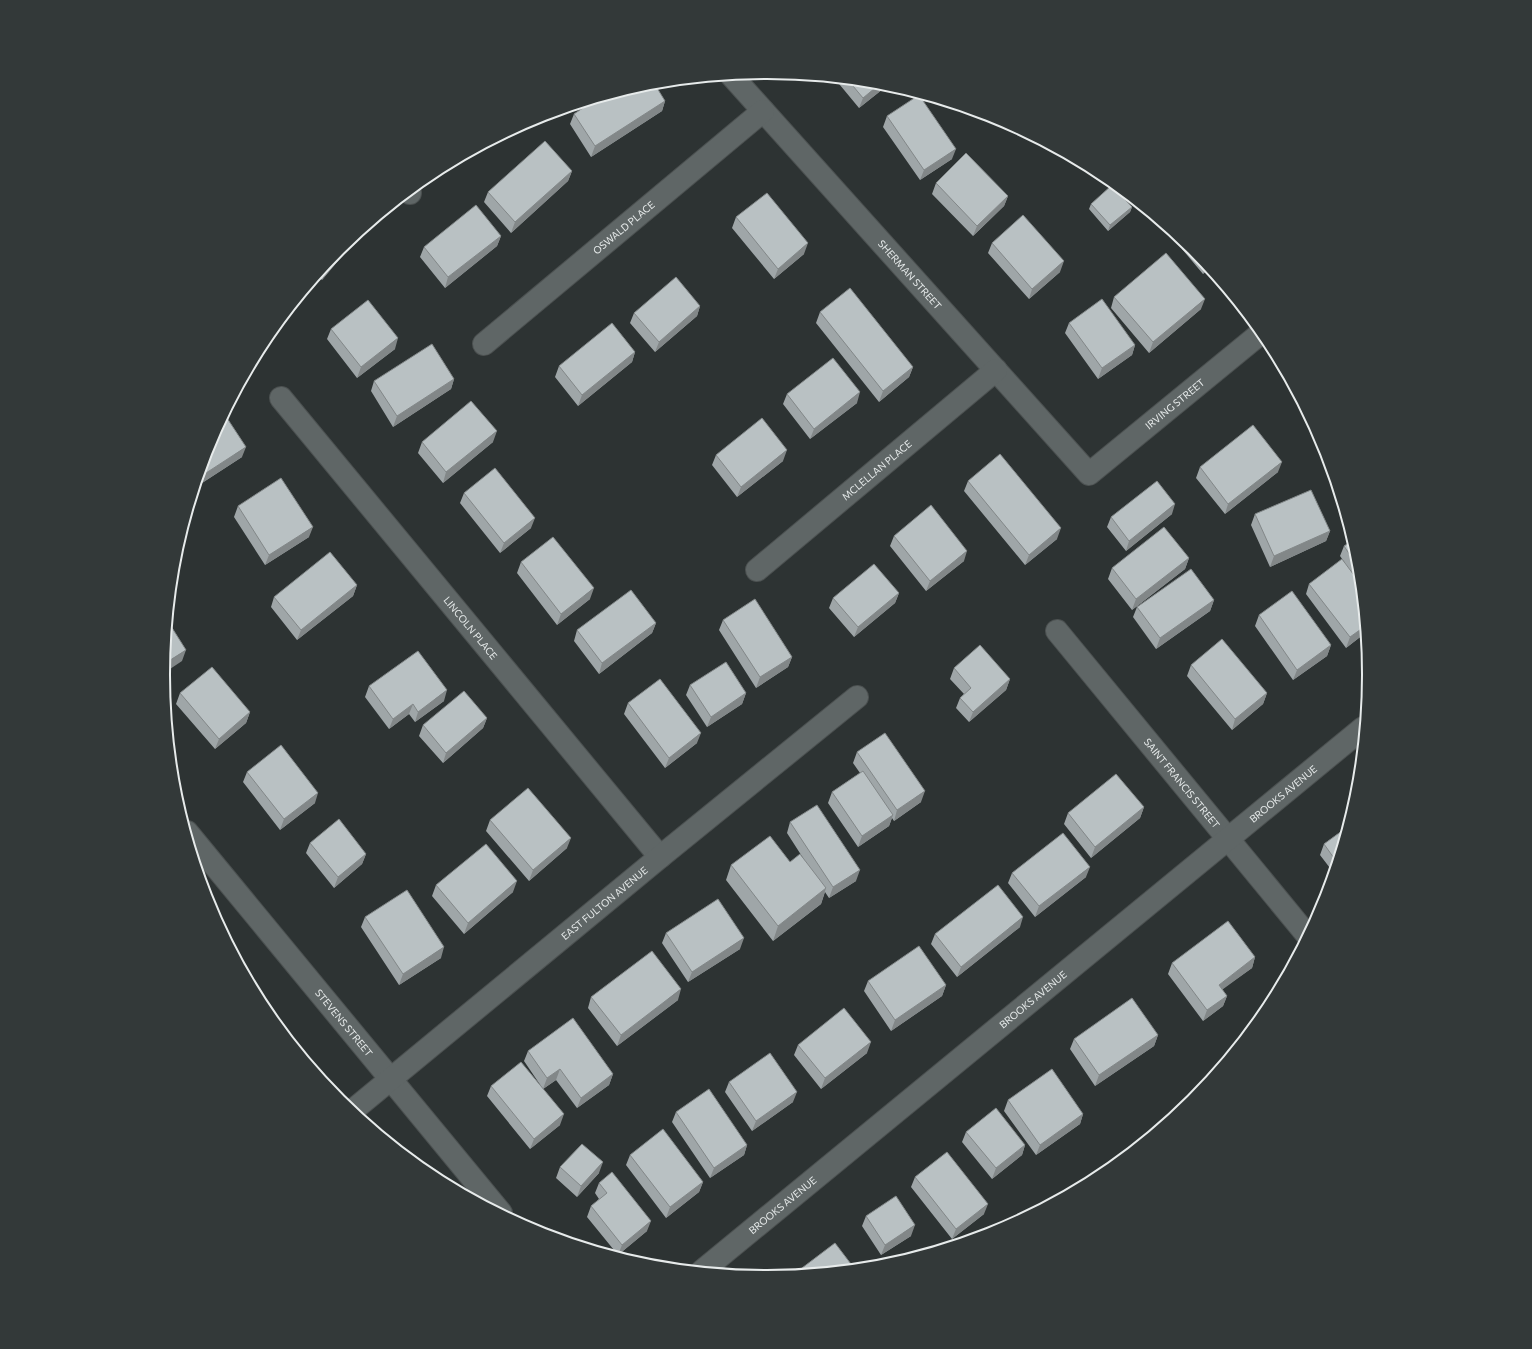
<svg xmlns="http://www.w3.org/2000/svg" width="1532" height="1349" viewBox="0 0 1532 1349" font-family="Commissioner,sans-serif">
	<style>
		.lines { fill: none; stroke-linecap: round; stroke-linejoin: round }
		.street-casing { stroke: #4c5151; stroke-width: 24 }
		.street { stroke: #5f6666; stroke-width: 22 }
		.wall { fill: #9fa6a8 }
		.shaded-wall { fill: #828788 }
		.building { fill: #b9c1c3; stroke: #828788 }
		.labels { text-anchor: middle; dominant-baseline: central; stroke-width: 4; stroke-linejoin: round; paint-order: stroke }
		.street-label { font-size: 10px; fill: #e7ebeb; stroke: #232929 }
		.rim { fill: none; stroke: #e7ebeb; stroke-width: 2 }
	</style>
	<rect width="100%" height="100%" fill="#2d3333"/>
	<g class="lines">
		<defs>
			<g id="street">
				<path id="s1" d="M731 75 1089 474 1261 333"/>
				<path d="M409 192 410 193"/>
				<path id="s2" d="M484 344 763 111"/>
				<path id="s3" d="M281 398 660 857"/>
				<path id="s4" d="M757 570 996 370"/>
				<path id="s5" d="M1057 631 1307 935"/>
				<path id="s6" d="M187 832 501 1213"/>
				<path id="s7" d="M352 1111 660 857 857 697"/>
				<path id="s8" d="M702 1271 1363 728"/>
			</g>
		</defs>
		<!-- street casing -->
		<use href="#street" class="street-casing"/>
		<!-- street -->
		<use href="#street" class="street"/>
	</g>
	<!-- wall -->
	<path class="wall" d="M835 79 884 84 888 85 859 108Z
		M665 101 662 111 591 157 570 124 574 114Z
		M887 116 952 159 920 180 883 127Z
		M572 171 568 181 511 233 484 202 488 192Z
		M936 183 1008 196 1004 206 973 236 932 194Z
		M1091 204 1132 207 1130 212 1108 231 1089 209Z
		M736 217 804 254 774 279 732 228Z
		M501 236 497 246 445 288 420 257 424 247Z
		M1185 242 1192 249 1209 269 1203 274 1182 249Z
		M992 243 1060 272 1029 299 988 253Z
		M340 248 347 250 322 280 318 276Z
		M1114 297 1201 309 1149 353 1111 308Z
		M700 306 697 316 655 352 630 323 634 313Z
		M820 312 913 367 909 377 879 402 816 323Z
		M1069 323 1135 345 1132 355 1098 379 1065 333Z
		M331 329 395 349 357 378 327 339Z
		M635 352 632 362 578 406 555 377 559 366Z
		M454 379 451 389 393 427 371 391 374 381Z
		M787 394 857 403 810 439 783 404Z
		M422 442H493L443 483 418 453Z
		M209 444 242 457 202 483 199 478Z
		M716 455 783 461 737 497 712 465Z
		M1200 467 1278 472 1225 514 1196 478Z
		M968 481 1057 539 1025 565 964 491Z
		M464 493 531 528 500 553 460 503Z
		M238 506 309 537 265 565 234 517Z
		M1172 514 1126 551 1107 527 1111 517Z
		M1255 514 1330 531 1326 541 1270 567 1251 525Z
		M894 536 964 561 926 591 890 546Z
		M1344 546 1357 557 1364 634 1346 648 1306 594 1309 584 1345 563 1340 556Z
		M1189 558 1185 569 1132 610 1108 579 1112 568Z
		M521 562 590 599 557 625 517 573Z
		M357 585 353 596 297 640 271 607 274 597Z
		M899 593 895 603 854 637 829 608 833 598Z
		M1214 600 1210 611 1156 649 1133 617 1137 607Z
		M1259 615 1331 645 1327 656 1293 680 1255 626Z
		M723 620 792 657 788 667 756 688 719 630Z
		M656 623 652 633 599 674 574 641 577 630Z
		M1191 665 1267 693 1263 704 1232 730 1187 676Z
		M954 668 1010 679 1006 690 969 722 956 708 960 698 964 694 950 679Z
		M690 685 746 693 742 704 707 727 686 695Z
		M369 686 444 701 415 722 409 714 389 729 365 697Z
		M180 693 250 712 246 723 215 749 176 704Z
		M628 703 697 743 665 768 624 714Z
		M487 718 483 728 443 763 419 736 423 725Z
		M857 752 921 802 894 821 892 818 889 826 858 847 828 803 832 792 860 773 853 763Z
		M247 772 315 803 280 830 243 782Z
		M1144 807 1140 818 1091 858 1064 824 1068 813Z
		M490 820 567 848 529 881 486 831Z
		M790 822 856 881 829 898 825 892 821 904 773 941 726 880 731 865 805 861 787 833Z
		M1346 828 1333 872 1320 855 1324 844Z
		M310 843 366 854 362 864 334 888 306 853Z
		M1012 873 1086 877 1035 917 1008 883Z
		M436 885 513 892 464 934 432 896Z
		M365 917 441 958 399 985 361 927Z
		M1020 927 957 977 931 944 935 934Z
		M666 933 740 949 688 982 662 943Z
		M1255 957 1252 968 1222 989 1227 996 1223 1006 1203 1021 1168 974 1172 963Z
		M868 981 946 985 942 996 891 1031 864 991Z
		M591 997 678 1000 617 1046 588 1008Z
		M1158 1035 1154 1046 1095 1086 1070 1049 1074 1039Z
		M798 1045 867 1053 821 1089 794 1055Z
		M528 1051 613 1074 609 1085 577 1108 556 1080 543 1089 524 1061Z
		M729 1082 793 1102 752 1131 725 1092Z
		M491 1086 560 1125 530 1149 487 1096Z
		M1008 1100 1083 1114 1080 1124 1036 1155 1004 1111Z
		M676 1112 747 1145 744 1155 710 1178 672 1122Z
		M966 1132 1025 1145 1022 1155 992 1179 962 1142Z
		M630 1155 703 1182 699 1192 666 1218 626 1165Z
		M560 1167 599 1173 577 1197 556 1178Z
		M915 1177 984 1214 952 1239 911 1187Z
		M599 1183 647 1231 618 1255 587 1217 591 1206 599 1199 595 1193Z
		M866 1216 911 1236 881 1255 862 1226Z"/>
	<!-- shaded-wall -->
	<path class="shaded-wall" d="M881 83 888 85 859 108 863 98Z
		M665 101 662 111 591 157 595 146Z
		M956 149 952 159 920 180 924 170Z
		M572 171 568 181 511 233 515 222Z
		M1008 196 1004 206 973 236 977 226Z
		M1132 207 1130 212 1108 231 1110 225Z
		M501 236 497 246 445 288 448 277Z
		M351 239 347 250 322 280 326 269Z
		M808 243 804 254 774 279 778 269Z
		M1064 261 1060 272 1029 299 1032 289Z
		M1206 265 1209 269 1203 274Z
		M1205 299 1201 309 1149 353 1153 342Z
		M700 306 697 316 655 352 659 342Z
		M398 338 395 349 357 378 361 367Z
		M1135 345 1132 355 1098 379 1102 368Z
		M635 352 632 362 578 406 582 395Z
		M913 367 909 377 879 402 883 391Z
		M454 379 451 389 393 427 397 416Z
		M860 392 857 403 810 439 814 429Z
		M497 431 493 442 443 483 446 472Z
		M246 447 242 457 202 483 206 473Z
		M787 450 783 461 737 497 741 487Z
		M1282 462 1278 472 1225 514 1228 504Z
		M1175 504 1172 514 1126 551 1129 541Z
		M535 518 531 528 500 553 504 543Z
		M313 527 309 537 265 565 269 555Z
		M1061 528 1057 539 1025 565 1029 555Z
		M1330 531 1326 541 1270 567 1274 556Z
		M967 551 964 561 926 591 930 581Z
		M1189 558 1185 569 1132 610 1136 599Z
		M357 585 353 596 297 640 301 630Z
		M594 588 590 599 557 625 561 614Z
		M899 593 895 603 854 637 858 627Z
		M1214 600 1210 611 1156 649 1160 638Z
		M656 623 652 633 599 674 602 663Z
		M1364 627V634L1346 648 1350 637Z
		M1331 645 1327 656 1293 680 1297 670Z
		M186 650 182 661 164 673V664Z
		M792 657 788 667 756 688 760 677Z
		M1010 679 1006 690 969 722 973 712Z
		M447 690 444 701 415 722 418 712Z
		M746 693 742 704 707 727 711 717Z
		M1267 693 1263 704 1232 730 1235 719Z
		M413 704 409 714 389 729 393 719Z
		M250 712 246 723 215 749 219 739Z
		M487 718 483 728 443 763 446 753Z
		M701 733 697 743 665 768 669 758Z
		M925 791 921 802 894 821 897 810Z
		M318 793 315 803 280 830 284 819Z
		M1144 807 1140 818 1091 858 1095 847Z
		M893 815 889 826 858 847 862 836Z
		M571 838 567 848 529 881 533 870Z
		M366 854 362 864 334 888 338 877Z
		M1090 867 1086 877 1035 917 1039 906Z
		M860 870 856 881 829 898 833 887Z
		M517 881 513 892 464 934 468 923Z
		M826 888 821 904 773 941 778 926Z
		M1023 917 1020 927 957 977 961 967Z
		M744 938 740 949 688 982 692 972Z
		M444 947 441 958 399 985 403 974Z
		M1255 957 1252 968 1215 995 1219 985Z
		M946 985 942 996 891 1031 895 1020Z
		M681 989 678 1000 617 1046 621 1035Z
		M1227 996 1223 1006 1203 1021 1207 1010Z
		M1158 1035 1154 1046 1095 1086 1099 1075Z
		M871 1042 867 1053 821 1089 825 1078Z
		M560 1069 556 1080 543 1089 547 1078Z
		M613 1074 609 1085 577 1108 581 1098Z
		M797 1092 793 1102 752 1131 756 1121Z
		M564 1114 560 1125 530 1149 534 1139Z
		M1083 1114 1080 1124 1036 1155 1040 1145Z
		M747 1145 744 1155 710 1178 714 1168Z
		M1025 1145 1022 1155 992 1179 996 1168Z
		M603 1162 599 1173 577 1197 581 1186Z
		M703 1182 699 1192 666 1218 670 1207Z
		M988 1204 984 1214 952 1239 956 1229Z
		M651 1221 647 1231 618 1255 622 1245Z
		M915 1225 911 1236 881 1255 885 1245Z"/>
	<!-- building -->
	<path class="building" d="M848 80 881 83 863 98Z
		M654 83 665 101 595 146 574 114 596 99 649 84Z
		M919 95 956 149 924 170 887 116Z
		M545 141 572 171 515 222 488 192Z
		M966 153 1008 196 977 226 936 183Z
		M1112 185 1132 207 1110 225 1091 204Z
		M767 193 808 243 778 269 736 217Z
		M476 205 501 236 448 277 424 247Z
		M1023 215 1064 261 1032 289 992 243Z
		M351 239 326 269 324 268 340 248Z
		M1166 253 1205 299 1153 342 1114 297Z
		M676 277 700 306 659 342 634 313Z
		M850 288 913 367 883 391 820 312Z
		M1102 299 1135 345 1102 368 1069 323Z
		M368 300 398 338 361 367 331 329Z
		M612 323 635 352 582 395 559 366Z
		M432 344 454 379 397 416 374 381Z
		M833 358 860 392 814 429 787 394Z
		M471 401 497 431 446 472 422 442Z
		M225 415 246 447 206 473 202 467 209 444Z
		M762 418 787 450 741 487 716 455Z
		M1253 425 1282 462 1228 504 1200 467Z
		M1000 454 1061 528 1029 555 968 481Z
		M495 468 535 518 504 543 464 493Z
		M281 478 313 527 269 555 238 506Z
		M1157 481 1175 504 1129 541 1111 517Z
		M1311 490 1330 531 1274 556 1255 514Z
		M931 505 967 551 930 581 894 536Z
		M1164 527 1189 558 1136 599 1112 568Z
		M553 537 594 588 561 614 521 562Z
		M1352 541 1357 557 1358 567 1344 546Z
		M330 552 357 585 301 630 274 597Z
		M1342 559 1359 582 1364 627 1350 637 1309 584Z
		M874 564 899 593 858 627 833 598Z
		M1191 569 1214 600 1160 638 1137 607Z
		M631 590 656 623 602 663 577 630Z
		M1292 591 1331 645 1297 670 1259 615Z
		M755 599 792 657 760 677 723 620Z
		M169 623 186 650 164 664Z
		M1222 639 1267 693 1235 719 1191 665Z
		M980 645 1010 679 973 712 960 698 971 688 954 668Z
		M418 651 447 690 418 712 413 704 393 719 369 686Z
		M726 662 746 693 711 717 690 685Z
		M212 667 250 712 219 739 180 693Z
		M660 679 701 733 669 758 628 703Z
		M464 691 487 718 446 753 423 725Z
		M885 733 925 791 897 810 857 752Z
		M281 745 318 793 284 819 247 772Z
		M863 771 893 815 862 836 832 792Z
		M1116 774 1144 807 1095 847 1068 813Z
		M528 788 571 838 533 870 490 820Z
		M817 805 860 870 833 887 790 822Z
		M339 819 366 854 338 877 310 843Z
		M1346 828 1336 861 1324 844Z
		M1063 833 1090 867 1039 906 1012 873Z
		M770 836 790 862 800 854 826 888 778 926 731 865Z
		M486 844 517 881 468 923 436 885Z
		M998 885 1023 917 961 967 935 934Z
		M407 890 444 947 403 974 365 917Z
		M718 899 744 938 692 972 666 933Z
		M1228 921 1255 957 1219 985 1227 996 1207 1010 1172 963Z
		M919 946 946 985 895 1020 868 981Z
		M652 951 681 989 621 1035 591 997Z
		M1132 998 1158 1035 1099 1075 1074 1039Z
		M844 1008 871 1042 825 1078 798 1045Z
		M573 1018 613 1074 581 1098 560 1069 547 1078 528 1051Z
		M770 1053 797 1092 756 1121 729 1082Z
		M521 1062 564 1114 534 1139 491 1086Z
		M1052 1069 1083 1114 1040 1145 1008 1100Z
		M709 1089 747 1145 714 1168 676 1112Z
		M996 1108 1025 1145 996 1168 966 1132Z
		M663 1129 703 1182 670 1207 630 1155Z
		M582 1144 603 1162 581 1186 560 1167Z
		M947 1152 988 1204 956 1229 915 1177Z
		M612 1172 651 1221 622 1245 591 1206 607 1193 599 1183Z
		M896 1196 915 1225 885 1245 866 1216Z
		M835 1243 854 1268 800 1274 798 1271Z"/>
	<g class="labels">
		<!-- street labels -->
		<g class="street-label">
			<text stroke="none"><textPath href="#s2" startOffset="182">OSWALD PLACE</textPath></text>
			<text stroke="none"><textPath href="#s1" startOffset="268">SHERMAN STREET</textPath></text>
			<text stroke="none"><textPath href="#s1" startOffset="647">IRVING STREET</textPath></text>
			<text stroke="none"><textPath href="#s4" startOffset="156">MCLELLAN PLACE</textPath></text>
			<text stroke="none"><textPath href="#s3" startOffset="298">LINCOLN PLACE</textPath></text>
			<text stroke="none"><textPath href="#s5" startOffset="197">SAINT FRANCIS STREET</textPath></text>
			<text stroke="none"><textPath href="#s8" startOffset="752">BROOKS AVENUE</textPath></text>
			<text stroke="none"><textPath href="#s7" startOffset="327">EAST FULTON AVENUE</textPath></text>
			<text stroke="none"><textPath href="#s8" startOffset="428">BROOKS AVENUE</textPath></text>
			<text stroke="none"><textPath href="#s6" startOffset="247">STEVENS STREET</textPath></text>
			<text stroke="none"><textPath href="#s8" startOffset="104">BROOKS AVENUE</textPath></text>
		</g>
	</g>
	<!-- crop -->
	<path d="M0 0H1532V1349H0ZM765 79H767A595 595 0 0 1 1362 674V675A595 595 0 0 1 767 1270H765A595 595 0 0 1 170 675V674A595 595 0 0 1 765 79Z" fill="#333939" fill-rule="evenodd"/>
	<path class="rim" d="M765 79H767A595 595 0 0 1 1362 674V675A595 595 0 0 1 767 1270H765A595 595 0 0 1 170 675V674A595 595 0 0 1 765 79Z"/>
</svg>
